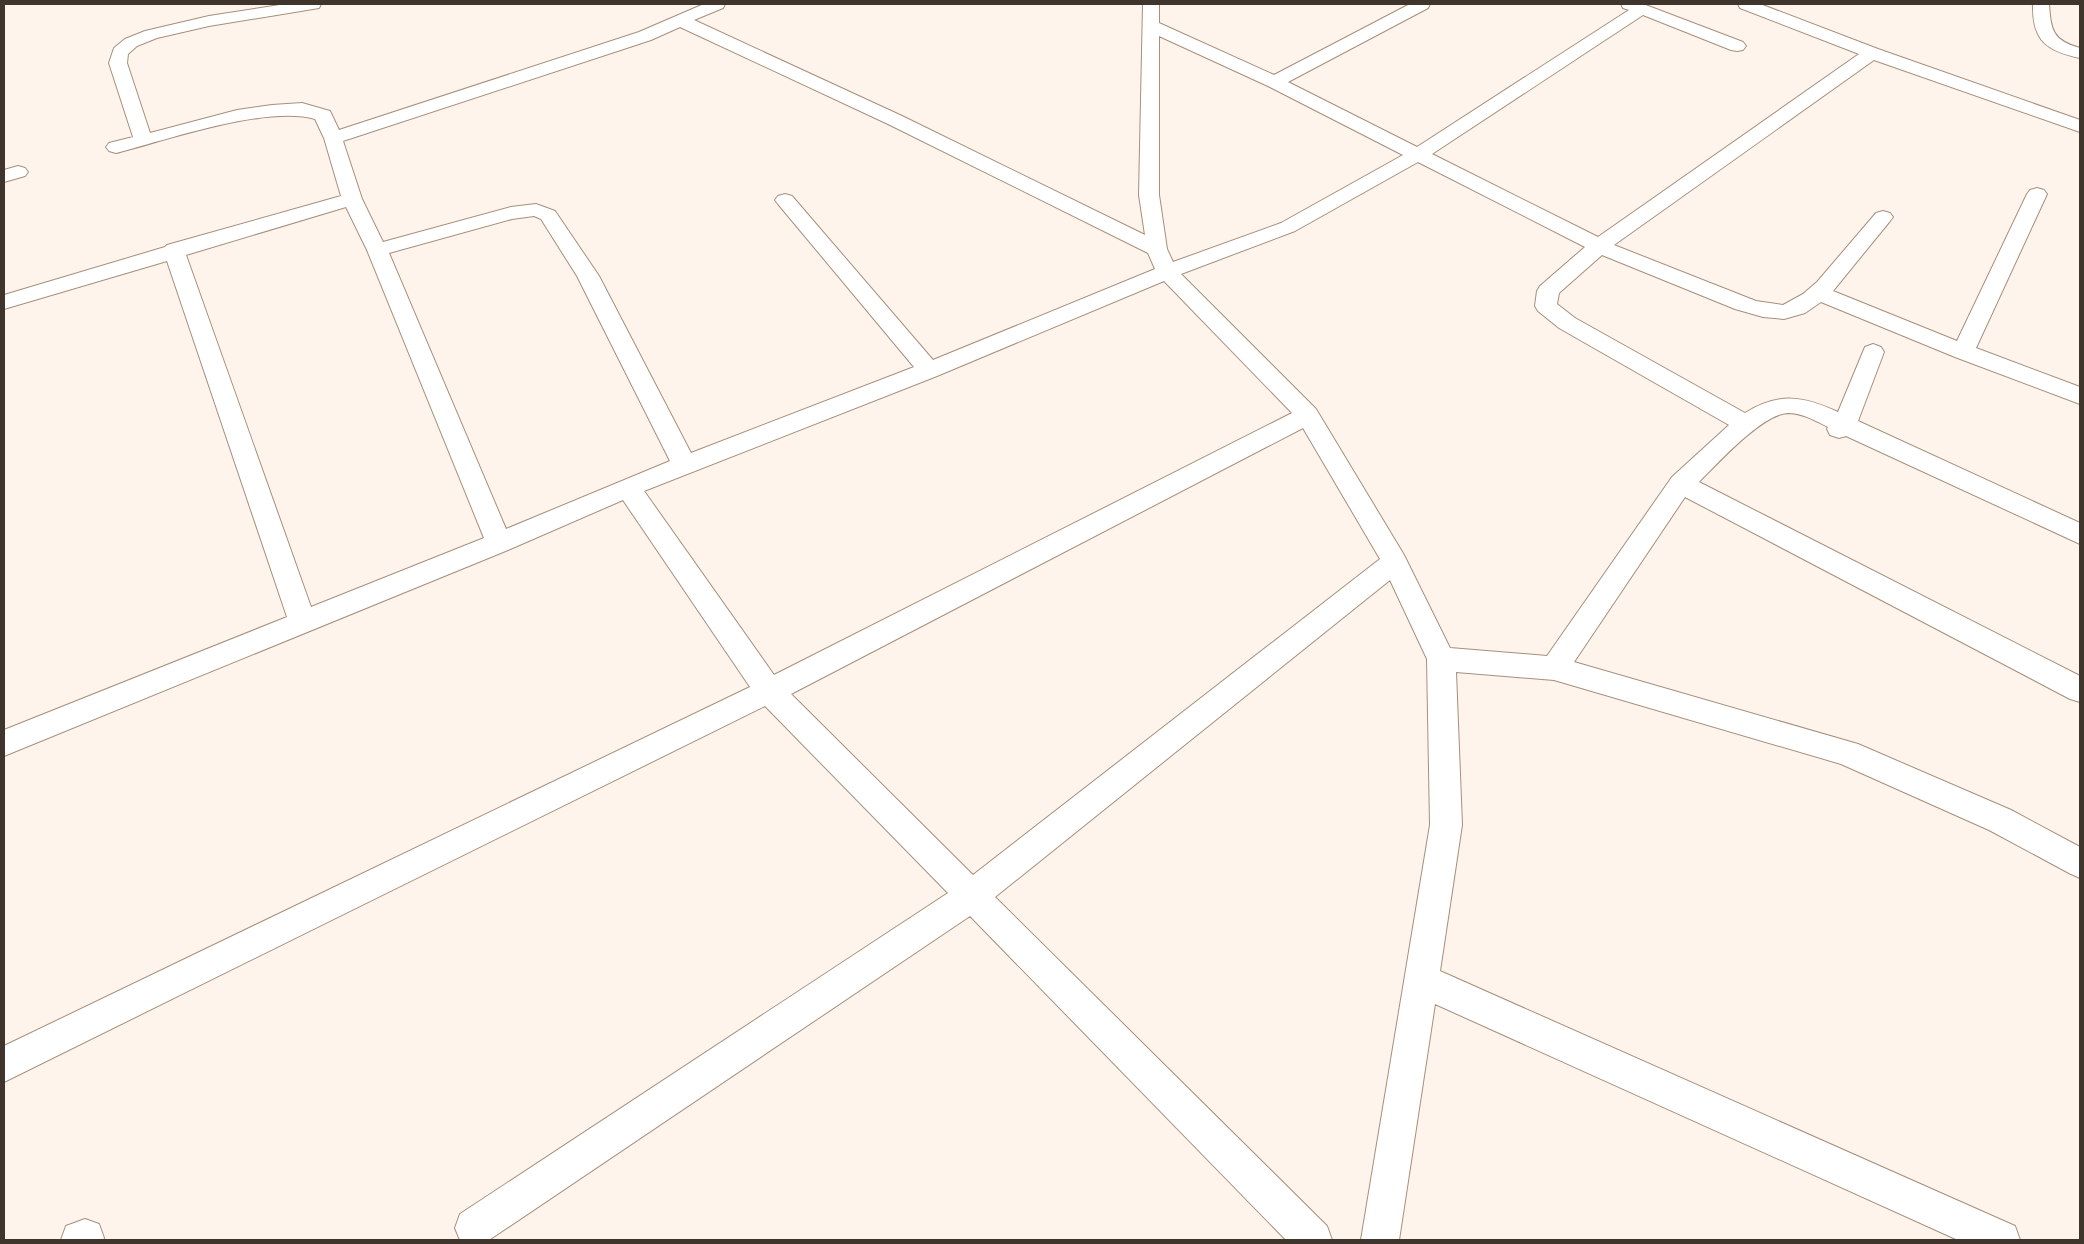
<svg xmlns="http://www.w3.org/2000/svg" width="2084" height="1244" viewBox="0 0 2084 1244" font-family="'Alegreya Sans',sans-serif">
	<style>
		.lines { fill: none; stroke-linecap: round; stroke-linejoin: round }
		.minor-casing { stroke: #a68f7b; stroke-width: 2 }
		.minor { fill: #fff; fill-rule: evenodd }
	</style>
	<rect width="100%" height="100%" fill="#fef4eb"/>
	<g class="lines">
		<defs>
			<path id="minor" d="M286 4H321L319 8 313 9 209 26 157 38 137 46 128 54 127 63 150 133 237 110 272 105 302 103 330 111 339 130 639 32 704 4H725L723 8 694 20 902 116 1145 235 1139 195 1143 4H1159V23L1274 75 1410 4H1430L1428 8 1288 82 1417 147 1629 10 1623 8 1621 4H1643L1743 42 1746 46 1743 50 1737 51 1731 50 1643 15 1432 154 1598 237 1859 54 1740 8 1738 4H1760L1878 49 2080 120V132L1874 60 1614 245 1756 301 1783 305 1803 294 1817 282 1876 213 1883 211 1890 213 1893 217 1890 221 1833 291 1957 341 2027 194 2030 190 2037 188 2044 190 2047 194 1976 348 2080 387V404L1955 357 1821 302 1805 313 1784 319 1763 317 1735 309 1602 255 1559 293 1557 304 1575 318 1745 413C1779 392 1803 396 1838 412L1865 347 1873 344 1881 347 1884 352 1858 421 2080 523V544L1846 436 1839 438 1830 435 1827 429 1828 427C1816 421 1802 413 1788 413 1762 414 1717 464 1699 482L2080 676V702L2070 699 1685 497 1574 662 1858 744 2011 810 2080 847V878L2069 873 1989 830 1841 764 1554 680 1456 672 1462 825 1440 971 2015 1226 2020 1240H1958L1435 1004 1399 1240H1361L1430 825 1427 659 1390 580 995 897 1327 1226 1332 1240H1286L970 916 489 1240H460L455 1228 460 1214 948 893 765 706 4 1082V1046L750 687 623 500 508 550 4 756V730L287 617 167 261 4 309V295L165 247 167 245 341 196 324 138 315 119C267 105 167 140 116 153L109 151 106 147 109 143 133 137 109 63 114 48 125 39 145 31 209 16ZM680 27 888 124 1148 253 1155 269 933 360 792 196 785 194 778 196 775 200 778 204 914 367 691 453 599 276 555 211 536 204 511 207 383 242 362 199 343 141 651 40ZM1159 36 1268 86 1403 155 1281 223 1173 262 1167 249 1159 195ZM1418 162 1585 247 1540 286 1537 291 1535 306 1538 311 1559 328 1729 425 1672 477 1547 656 1450 648 1404 555 1316 409 1181 274 1295 231ZM346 207 367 250 484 538 311 607 186 255ZM534 216 541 219 577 276 670 461 506 529 389 253 512 219ZM1164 281 1292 413 774 675 644 491 937 376ZM1303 428 1380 559 973 875 791 694Z
				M2033 4H2049C2051 30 2052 40 2080 48V58C2046 51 2032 40 2033 4Z
				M18 166 25 168 28 172 25 176 4 182V170Z
				M85 1219 99 1224 104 1238 103 1240H61L66 1226Z"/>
		</defs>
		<!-- minor casing -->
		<use href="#minor" class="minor-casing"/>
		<!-- minor -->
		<use href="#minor" class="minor"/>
	</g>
	<!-- border -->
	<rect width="2084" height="1244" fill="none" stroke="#3f352d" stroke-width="10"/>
</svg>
